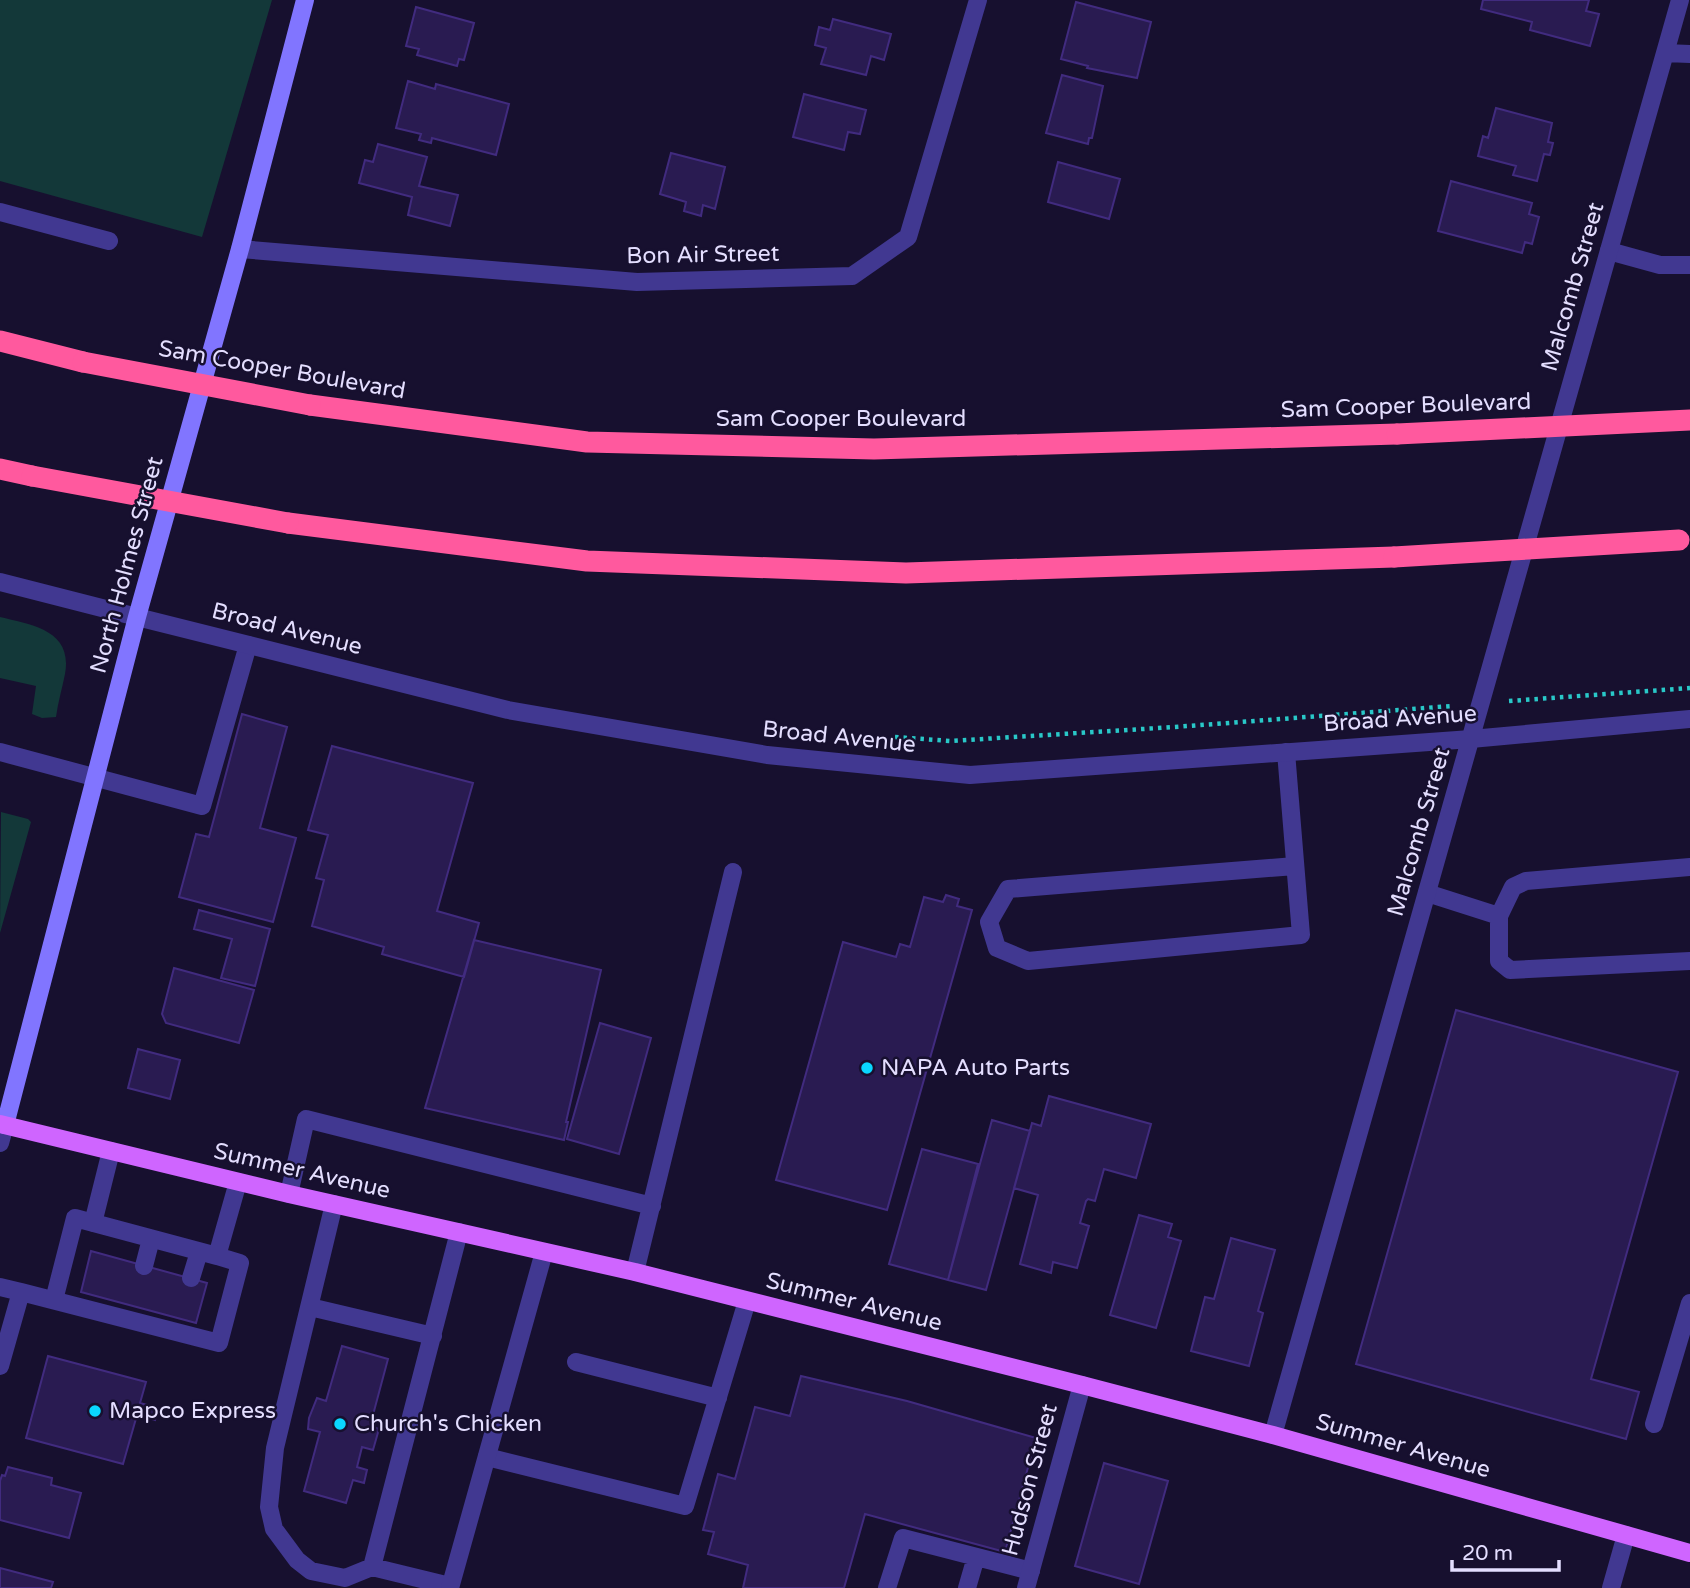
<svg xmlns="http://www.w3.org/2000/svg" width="1690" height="1588" viewBox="0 0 1690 1588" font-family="'Varela Round',sans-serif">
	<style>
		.green { fill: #133839 }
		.building { fill: #291b51; stroke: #412b7f; stroke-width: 2 }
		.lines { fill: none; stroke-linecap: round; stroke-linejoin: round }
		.path { stroke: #29c8c8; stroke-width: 4.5; stroke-dasharray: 3.5 5; stroke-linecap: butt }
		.service { stroke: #413891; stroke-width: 18 }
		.minor { stroke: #413891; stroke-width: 18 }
		.tertiary { stroke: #413891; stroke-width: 18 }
		.secondary { stroke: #8175ff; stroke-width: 18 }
		.primary { stroke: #cf65ff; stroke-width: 18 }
		.motorway { stroke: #ff599e; stroke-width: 21 }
		.motorway-bridge { stroke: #ff599e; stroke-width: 21 }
		.poi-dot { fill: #0ad7ff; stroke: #17102f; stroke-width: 2.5 }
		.labels { text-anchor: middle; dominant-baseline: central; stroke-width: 5; stroke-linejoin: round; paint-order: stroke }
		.street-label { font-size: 23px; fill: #e4deff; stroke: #17102f }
		.poi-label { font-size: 23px; fill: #e4deff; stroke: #17102f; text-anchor: start }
	</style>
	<rect width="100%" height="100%" fill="#17102f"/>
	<!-- green -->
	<path class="green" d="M0 0H272L202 237 0 181Z
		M0 617C32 625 73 630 65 674 62 689 58 702 56 717L42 718 32 714 36 686 0 678Z
		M1 812 28 819 31 822 0 933Z"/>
	<!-- building -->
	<path class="building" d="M1483 0H1589L1586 11 1599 14 1590 46 1530 30 1532 22 1481 9Z
		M1076 2 1151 22 1137 78 1087 68 1088 66 1061 59Z
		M416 7 474 23 464 60 459 59 457 66 417 55 419 49 406 46Z
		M833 19 891 34 884 60 871 56 866 75 821 64 826 48 815 45 819 27 830 30Z
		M1062 75 1103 86 1092 138H1089L1088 144 1046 133Z
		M408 81 435 89 436 84 509 104 496 155 432 138 431 143 419 140 421 134 396 128Z
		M804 94 866 110 860 134 848 132 844 150 793 137Z
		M1496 108 1552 123 1548 142 1553 143 1550 155 1544 154 1537 181 1513 175 1516 166 1478 156 1483 136 1488 138Z
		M378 144 427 157 419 186 458 195 450 226 408 215 412 197 359 183 365 160 373 162Z
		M671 153 725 167 715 209 703 205 701 216 684 211 686 202 660 194Z
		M1058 162 1120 179 1109 219 1048 202Z
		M1451 181 1532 203 1529 214 1539 217 1532 244 1525 242 1522 253 1438 231Z
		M242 714 287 727 260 828 296 838 273 922 179 897 196 834 209 837Z
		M332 746 473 783 437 911 479 923 464 977 382 954 384 947 312 926 324 880 316 878 328 835 308 830Z
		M946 895 959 899 957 906 972 910 887 1210 776 1180 843 942 896 957 900 944 910 947 924 897 943 902Z
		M199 910 270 929 255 986 221 978 232 939 194 929Z
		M474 940 601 970 566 1122H568L564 1140 425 1108Z
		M174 968 254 990 239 1043 166 1023 162 1014Z
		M1456 1010 1678 1072 1591 1379 1639 1392 1626 1439 1356 1364Z
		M600 1023 651 1038 619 1154 567 1139Z
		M138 1049 180 1060 170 1099 128 1088Z
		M1049 1096 1151 1124 1136 1178 1104 1169 1095 1201 1088 1199 1086 1201 1080 1223 1089 1226 1077 1268 1053 1262 1051 1273 1020 1264 1038 1195 1014 1188 1032 1123 1041 1126Z
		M992 1120 1030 1131 986 1290 948 1280Z
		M922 1149 978 1164 948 1280 889 1264Z
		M1139 1215 1172 1224 1168 1237 1181 1241 1156 1328 1110 1315Z
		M1231 1238 1275 1250 1258 1311 1263 1313 1249 1366 1191 1351 1205 1297 1214 1299Z
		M91 1251 207 1283 196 1323 81 1292Z
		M342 1346 388 1359 370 1426 379 1429 373 1450 362 1447 357 1467 367 1470 364 1483 353 1480 346 1503 304 1491 320 1432 308 1429 309 1418 317 1398 326 1401Z
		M48 1356 146 1382 140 1403 158 1408 155 1420 137 1415 123 1464 26 1438Z
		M801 1376 907 1401 1036 1438 1005 1552 865 1514 844 1588H743L748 1565 708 1554 714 1532 703 1530 718 1474 735 1479 755 1407 790 1416Z
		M1104 1463 1168 1481 1139 1584 1075 1566Z
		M8 1467 52 1478 51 1485 81 1493 69 1538 0 1520V1481L2 1475 5 1476Z
		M0 1568 53 1582 51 1588H0Z"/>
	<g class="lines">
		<!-- path -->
		<path class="path" d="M1509 701 1690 688
			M895 737 950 741 1175 727 1452 706"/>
		<!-- service -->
		<path class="service" d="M1609 251 1660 265H1690
			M0 752 202 806 248 645
			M1286 752 1301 935 1028 961 997 948 989 922 1008 889 1295 866
			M1427 893 1499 916 1513 887 1526 881 1690 867
			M1499 916V961L1510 970 1690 961
			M289 1194 306 1119 652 1206
			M334 1204 275 1448 269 1507 274 1529 297 1560 311 1571 345 1578 372 1567 450 1586
			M93 1223 111 1151
			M144 1266 151 1239
			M635 1272 733 872
			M191 1278 199 1252
			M0 1287 21 1292 0 1366
			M21 1292 219 1343 240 1263 217 1256 238 1182
			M54 1300 75 1218 217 1256
			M310 1307 433 1336
			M576 1362 718 1398
			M1654 1424 1690 1303
			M487 1457 685 1506 747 1301
			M372 1567 459 1232
			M887 1588 903 1538 1031 1571
			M967 1588 976 1557"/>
		<!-- minor -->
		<path class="minor" d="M1665 53 1690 54
			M0 212 109 241
			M240 249 637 282 852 276 908 237 978 0
			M137 617 508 710 767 755 970 775 1471 739 1690 719
			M1273 1435 1680 0
			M450 1588 544 1252
			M1026 1588 1082 1385
			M1611 1588 1626 1535"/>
		<!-- tertiary -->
		<path class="tertiary" d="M0 582 137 617
			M0 1143 5 1125"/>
		<!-- secondary -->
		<path class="secondary" d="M5 1125 137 617 240 249 305 0"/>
		<!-- primary -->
		<path class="primary" d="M0 1124 289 1194 635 1272 1082 1385 1273 1435 1690 1553"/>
		<!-- motorway -->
		<path class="motorway" d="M0 341 83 362
			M310 405 587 442 874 449 1397 434
			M0 469 32 476
			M288 523 587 561 906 573 1394 557"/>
		<!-- motorway-bridge -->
		<path class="motorway-bridge" d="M83 362 310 405
			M1397 434 1690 420
			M32 476 288 523
			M1394 557 1679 540"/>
	</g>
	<!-- markers -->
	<g class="poi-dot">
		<circle cx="867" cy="1068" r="7"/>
		<circle cx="95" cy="1411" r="7"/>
		<circle cx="340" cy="1424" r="7"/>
	</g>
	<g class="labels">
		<!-- street labels -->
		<g class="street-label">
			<text transform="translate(703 255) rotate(-1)">Bon Air Street</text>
			<text transform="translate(1573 287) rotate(-74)">Malcomb Street</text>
			<text transform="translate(282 370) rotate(10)">Sam Cooper Boulevard</text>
			<text transform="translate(1406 406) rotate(-2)">Sam Cooper Boulevard</text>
			<text x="841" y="419">Sam Cooper Boulevard</text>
			<text transform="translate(127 565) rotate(-75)">North Holmes Street</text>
			<text transform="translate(287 629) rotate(14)">Broad Avenue</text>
			<text transform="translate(1400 719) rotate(-4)">Broad Avenue</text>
			<text transform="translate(839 737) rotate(6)">Broad Avenue</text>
			<text transform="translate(1419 832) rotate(-74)">Malcomb Street</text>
			<text transform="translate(302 1171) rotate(13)">Summer Avenue</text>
			<text transform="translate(854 1302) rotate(14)">Summer Avenue</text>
			<text transform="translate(1403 1446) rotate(16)">Summer Avenue</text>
			<text transform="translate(1030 1480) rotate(-75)">Hudson Street</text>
		</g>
		<!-- poi labels -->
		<g class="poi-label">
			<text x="881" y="1068">NAPA Auto Parts</text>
			<text x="109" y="1411">Mapco Express</text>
			<text x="354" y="1424">Church's Chicken</text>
		</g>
	</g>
	<!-- scale -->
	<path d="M1452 1560v10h107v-10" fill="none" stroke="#e4deff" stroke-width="3.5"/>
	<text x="1462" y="1560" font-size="21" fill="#e4deff" stroke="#17102f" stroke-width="5" paint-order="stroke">20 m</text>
</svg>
